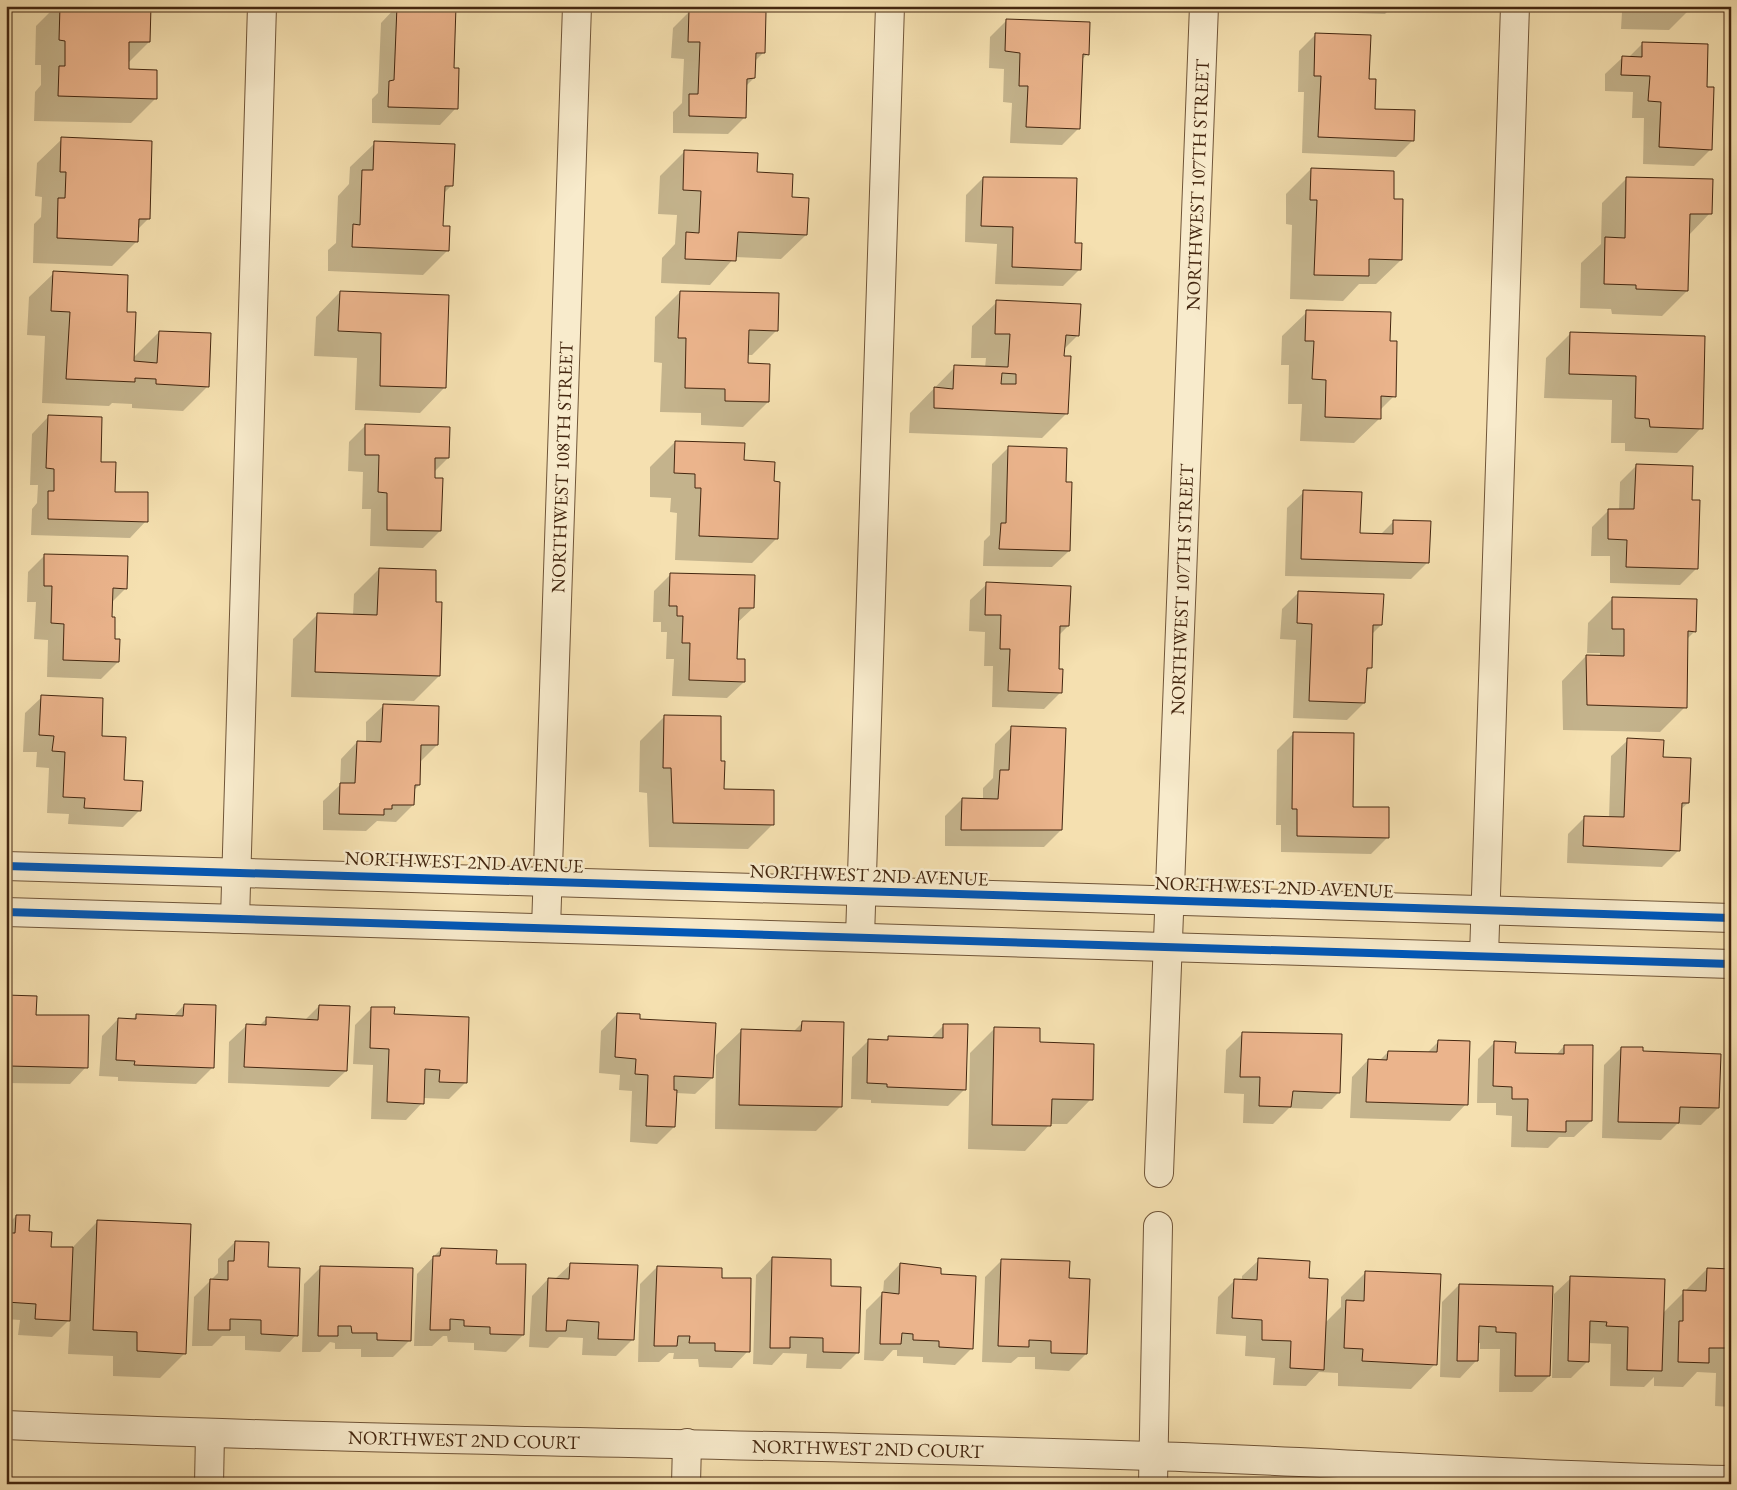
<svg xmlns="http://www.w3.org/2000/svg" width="1737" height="1490" viewBox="0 0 1737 1490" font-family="'EB Garamond',serif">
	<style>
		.shadow { fill: #0003 }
		.building { fill: #ebb48c; stroke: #442710; fill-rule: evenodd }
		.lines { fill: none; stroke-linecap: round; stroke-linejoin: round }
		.minor-casing { stroke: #705538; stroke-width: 30 }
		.minor { stroke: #f8ebcc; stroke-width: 28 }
		.cycleway-casing { stroke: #f8ebcc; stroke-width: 11 }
		.cycleway { stroke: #0057b8; stroke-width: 8 }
		.labels { text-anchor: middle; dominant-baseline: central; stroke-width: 5; stroke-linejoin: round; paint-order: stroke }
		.street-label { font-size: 19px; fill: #442710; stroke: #f8ebcc }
	</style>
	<rect width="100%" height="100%" fill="#f5e0b0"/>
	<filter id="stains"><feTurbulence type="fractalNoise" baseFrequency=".004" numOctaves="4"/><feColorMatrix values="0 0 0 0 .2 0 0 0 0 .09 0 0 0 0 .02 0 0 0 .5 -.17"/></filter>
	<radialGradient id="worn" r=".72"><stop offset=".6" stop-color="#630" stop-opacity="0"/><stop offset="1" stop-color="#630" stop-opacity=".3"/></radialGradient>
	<!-- shadow -->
	<path class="shadow" d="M56 6H150L149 42 128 63V70L156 98 131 123 34 121 35 92 41 85V65H35L36 26Z
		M397 6H410L452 69 456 108 440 125 372 123V99L378 93 381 23Z
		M1016 6H1076L1074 8Z
		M1328 6H1393L1385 14 1327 12Z
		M1579 6H1693L1669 30 1621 29 1622 12 1579 11Z
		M690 11 763 53 755 61 754 78 746 86 745 117 728 134 673 133V112L682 103 684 59 671 58 673 28Z
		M1006 21 1087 54 1081 61 1079 128 1062 145 1010 143 1012 103 1003 102 1004 69 989 68 990 37Z
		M1316 34 1368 80 1374 111 1413 140 1396 157 1302 153 1304 92H1298L1299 51Z
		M1643 43 1705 88 1711 149 1694 166 1643 164 1644 118H1632L1633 92 1605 91V74L1622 58H1628Z
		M62 139 149 218 137 230V241L112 266 33 263 34 224 41 217 42 197 35 196 37 163Z
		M375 143 452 185 443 194 442 228 448 250 423 275 328 271V250L336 243 338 196 349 184 350 167Z
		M685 151 756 174 791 198 806 235 781 259 735 257 710 285 661 283 662 258 675 244 677 215 658 214 660 176Z
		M1311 169 1393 200 1401 260 1376 284H1359L1343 301 1290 299 1292 225 1286 224V194Z
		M983 178 1074 244 1080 269 1063 286 995 284 997 244 965 242 966 195Z
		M1627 178 1710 213 1689 235 1687 291 1662 316 1612 314 1611 309 1580 308 1581 263 1601 244 1602 203Z
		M54 273 126 313 132 359 159 332 208 386 183 411 132 408V404L112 403 109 406 42 403 45 336 27 335 29 297Z
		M340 292 444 388 420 413 355 410 357 358 314 356 316 317Z
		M680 292 777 330 752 355H747L746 364 768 402 743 427 701 425V413L660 412 662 363 654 362 655 317Z
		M997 302 1078 335 1063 350 1067 413 1042 438 909 433 910 413 955 367 985 368 986 358H971L972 326Z
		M1307 312 1389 342 1394 396 1379 411V419L1354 443 1300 441 1302 404H1288L1289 365H1281L1282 336Z
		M1571 333 1704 337 1701 428 1677 453 1625 451V443H1611L1612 400 1544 398 1546 358Z
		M48 417 100 463 114 493 146 521 130 538 31 535 32 509 37 503 38 485H30L32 434Z
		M366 425 448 458 434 472 440 531 423 548 370 546 371 509H362L363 472 348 471 349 442Z
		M675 442 743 462 773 482 777 538 752 563 675 560 677 513 670 512 671 498 650 497V467Z
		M1009 447 1064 483 1069 551 1052 567 983 566 984 541 990 535 992 464Z
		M1637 465 1691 501 1696 569 1680 585 1610 583V556H1591L1592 527 1609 510H1619L1620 482Z
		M1304 492 1359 534 1380 535 1394 521 1428 562 1411 579 1285 576 1287 508Z
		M45 555 126 588 111 603 114 641 118 640V662L101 679 47 677 48 640 34 639 36 602H27L28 572Z
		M379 569 434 603 439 676 414 701 291 697 293 639 318 614 353 615 354 594Z
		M671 574 753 608 737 623 736 660 744 682 727 698 672 696 674 659H666L667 632H661V622H653L654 591Z
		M987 584 1068 626 1059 635 1057 670 1061 692 1044 709 992 707 993 666H984L985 632 969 631 970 600Z
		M1299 592 1381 625 1371 635V667L1365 673 1364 703 1347 720 1293 718 1296 640 1280 639 1282 609Z
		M1613 598 1695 631 1687 639 1685 707 1660 732 1563 730 1562 681 1586 656 1600 657V653H1587L1588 623Z
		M42 697 101 737 140 810 123 827 68 824 69 814 47 813 49 768 36 767 37 752H23L25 713Z
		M383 706 437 745 420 762 419 785 414 790 413 805 396 822 377 821 366 831 323 830V801L340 785 341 759 357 742H366V722Z
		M665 716 719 763 723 791 773 824 748 849 649 847 647 793 639 792 640 741Z
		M1012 727 1061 830 1044 847 945 846V816L962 799 983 800V788L993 778 995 744Z
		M1294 733 1352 808 1388 837 1371 854 1281 852V825H1276L1277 750Z
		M1628 740 1662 758 1688 803 1680 810 1679 850 1662 867 1567 863 1568 834 1585 817 1609 818 1611 756Z
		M6 996 35 1016 86 1067 70 1084 6 1083Z
		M184 1005 213 1067 196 1084 118 1081V1077L99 1076 102 1036 118 1019 132 1020 137 1015 173 1017Z
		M319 1006 346 1071 329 1087 228 1083 229 1042 246 1026H259L266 1019 305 1020Z
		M372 1008 393 1015 465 1083 449 1099 423 1098 422 1103 406 1120 371 1119 373 1065 353 1064 355 1025Z
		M617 1014 638 1020 712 1078 695 1094 676 1093 674 1127 657 1144 630 1142 632 1091 619 1090 620 1075 599 1073 601 1031Z
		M803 1022 841 1106 816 1131 715 1129 716 1055 741 1031 793 1032Z
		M944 1025 965 1089 948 1106 871 1103V1100L851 1099 852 1057 869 1040 885 1041 889 1037 930 1039Z
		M995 1028 1039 1044 1091 1099 1067 1124H1050L1025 1151 968 1149 970 1053Z
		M1243 1033 1339 1092 1322 1109 1289 1108 1273 1124 1243 1123 1244 1094 1224 1093 1226 1050Z
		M1439 1041 1466 1104 1450 1121 1350 1118 1352 1077 1368 1060 1379 1061 1388 1052 1427 1053Z
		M1494 1043 1514 1054 1556 1055 1564 1046 1591 1121 1574 1137H1559L1548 1148 1511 1147 1512 1116 1496 1115V1103H1477L1478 1059Z
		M1621 1048 1641 1052 1718 1108 1701 1125 1677 1124 1661 1140 1602 1138 1604 1065Z
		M16 1216 28 1232 49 1248H72L97 1222 185 1353 160 1378 113 1376V1356L68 1354 70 1319 52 1337 18 1335 20 1320 6 1319V1226Z
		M235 1242 266 1268 296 1335 280 1352 245 1350V1336H222L212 1346H192L194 1297 218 1273V1259Z
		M441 1249 495 1265 523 1335 506 1352 474 1350V1343L448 1342 447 1336H443L432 1346H414L417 1274Z
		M772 1258 829 1287 857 1353 841 1369 806 1368 807 1354 783 1353 772 1365 753 1364 756 1275Z
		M1002 1260 1068 1280 1086 1354 1069 1371 1035 1369V1357H1018L1011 1363 982 1362 985 1277Z
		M1259 1260 1307 1280 1325 1323 1341 1307V1297L1366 1272 1435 1364 1411 1389 1338 1386V1373L1319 1372 1306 1386 1273 1385 1275 1358 1245 1356 1246 1336 1216 1334 1218 1297 1235 1280 1242 1281V1276Z
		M571 1264 633 1339 616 1356 582 1355 583 1338 559 1337 548 1348 529 1347 532 1296 548 1279H555Z
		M900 1264 939 1276 972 1348 955 1365 923 1363V1357L897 1356V1350H893L883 1361 864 1360 866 1310 883 1293 884 1281Z
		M321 1267 410 1340 393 1357H361V1349H335V1343L330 1342 320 1352H302L304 1284Z
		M657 1267 721 1279 748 1351 732 1368 699 1367 698 1359H673L674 1353H669L659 1362H638L640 1284Z
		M1707 1269 1731 1270V1407L1715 1406 1716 1373 1697 1372 1683 1387 1654 1386V1377L1644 1387 1610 1386 1611 1344 1588 1343V1361L1571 1378H1552L1554 1294 1571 1278 1663 1313Z
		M1459 1285 1551 1287 1549 1376 1532 1392H1499L1500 1349H1480V1343H1477L1476 1361 1460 1378 1440 1377 1442 1302Z"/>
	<!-- building -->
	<path class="building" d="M60 6H151L150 42H129V69L157 70V99L58 96 59 66H65V41L59 40Z
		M397 6H456L454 68H459L458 109 388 107 389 81 394 80Z
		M689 10 766 12 765 53H756L755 78 747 79 746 118 689 116V94H698L700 42H688Z
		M1006 19 1090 22 1089 55 1083 54 1080 129 1026 127 1028 86H1019L1020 53 1005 51Z
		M1315 33 1371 35 1369 79H1376L1375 109 1415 110 1414 141 1318 137 1321 76H1314Z
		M1642 42 1708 44 1707 87H1714L1712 150 1659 147 1661 102 1648 101 1650 76 1621 75 1622 56 1642 57Z
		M61 137 152 141 150 219H139L138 242 57 238 58 198H65L66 172H60Z
		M374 141 455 144 453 186H445L443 226H450L449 251 352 247 353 224 360 225 362 170H373Z
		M684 150 758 153 757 172 793 174 792 197 809 198 807 235 738 232 736 261 685 259 686 232 699 233 701 191 683 190Z
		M1311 168 1394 171V199H1403L1402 260 1369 259V276L1314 275 1317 200H1310Z
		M983 177 1077 178 1075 243H1082L1081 270 1012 267 1013 227 981 226Z
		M1626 177 1713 179 1712 214H1690L1688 291 1636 289V285L1604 284 1605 237 1625 238Z
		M53 271 128 275 127 312H136L134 361 157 363 159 331 211 333 209 387 156 384V379L135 378V382L66 379 70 312 51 311Z
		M340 291 449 295 446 388 380 386 381 333 338 331Z
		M680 291 779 293 778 331 749 330 748 363 770 364 769 402 725 401V389L685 388 686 338H678Z
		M996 300 1081 304 1079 336 1066 335 1064 356H1071L1068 414 934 408V387L953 389 954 365 1008 367 1010 334H995ZM1002 373 1016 374V384H1001Z
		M1306 310 1391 312 1390 341H1397L1396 397 1381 396V419L1325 417 1326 380 1312 379 1314 341H1305Z
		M1570 332 1705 336 1703 429 1650 427 1649 419 1635 418 1636 376 1569 374Z
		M48 415 102 417 101 462H116L115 492H148V522L48 519V491H54V469L46 468Z
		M365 424 450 427 449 458H435V478H443L441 531 387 530V493L378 492 379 455H365Z
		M675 441 745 443 744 460 775 462 774 481 780 482 778 539 699 536 701 488H695V474L674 473Z
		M1008 446 1067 448 1066 482H1072L1070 551 999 549 1001 523H1006Z
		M1636 464 1693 466 1692 500H1700L1698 569 1626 567 1627 540 1608 539V509H1634Z
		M1303 490 1362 492 1360 533 1393 534V520L1431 521 1429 563 1301 559Z
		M44 554 128 556 127 589 113 588 112 617H115V639H120L119 662 63 660 64 624 51 623 52 586H44Z
		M379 568 436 570V602H442L440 676 315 672 317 613 377 615Z
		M670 573 755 575 754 608H739L737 659H745V682L689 680 690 643H682L683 616H677V606H669Z
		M986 582 1071 586 1069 626H1060L1059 669H1063L1062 693 1008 691 1010 649H1000L1001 615H985Z
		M1298 591 1384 594 1382 625H1373L1372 668H1367L1365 703 1309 701 1312 624 1297 623Z
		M1612 597 1697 599 1696 632 1688 631 1687 708 1587 705 1586 655 1624 656V629H1612Z
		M41 695 103 698 102 736 126 737 124 780 143 781 141 811 84 808 85 798 63 797 65 752 52 751 54 736 39 735Z
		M383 704 439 706 438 745H421L420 785H415L414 805H392V809H384V815L339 814 340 783H355L357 741 381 742Z
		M664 715 721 716V761H725L724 789 774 790V825L673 823 671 768H663Z
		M1011 726 1066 728 1062 830H961L962 798 998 799 1000 770H1009Z
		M1293 732 1354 733 1353 807H1389V838L1297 836V809H1292Z
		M1627 738 1664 740 1663 757 1691 758 1689 803H1682L1680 851 1583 846 1584 816 1624 817Z
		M6 995 37 996 36 1015H89L88 1068 9 1066 10 1037H6Z
		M184 1004 216 1005 214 1068 134 1065 135 1061 116 1060 118 1018 136 1019V1014L183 1016Z
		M319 1005 350 1006 347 1071 244 1067 246 1024 266 1025V1017L318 1020Z
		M371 1007H395L394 1014 469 1017 467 1083 439 1082 440 1070 425 1069 424 1104 387 1102 389 1049 370 1048Z
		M617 1013 640 1014V1019L716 1023 713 1078 674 1076V1090H677L675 1127 646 1126 648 1075 635 1074 636 1059 615 1057Z
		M802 1021 844 1022 842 1107 739 1105 741 1029 801 1031Z
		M943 1024H968L966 1090 887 1087V1084L867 1083 868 1039 888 1040V1036L943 1038Z
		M994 1027 1040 1028V1042L1094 1044 1093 1100 1052 1099 1051 1126 992 1125Z
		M1242 1032 1342 1034 1340 1093 1293 1091 1291 1107 1259 1106 1260 1077H1240Z
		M1438 1040 1470 1041 1468 1105 1366 1102 1368 1059 1387 1060 1388 1051 1437 1052Z
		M1494 1041 1516 1042 1515 1053 1564 1054V1045H1593L1592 1121H1566V1132L1527 1131 1528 1099H1512V1087L1493 1086Z
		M1621 1047H1643V1051L1721 1054 1719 1108 1680 1107 1679 1123 1618 1122Z
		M16 1215H30L29 1231 52 1232 51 1247H73L70 1321 35 1319 36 1304 6 1302V1233H15Z
		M97 1220 191 1224 186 1354 137 1351V1332L93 1330Z
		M235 1241 269 1242 268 1267 300 1268 298 1336 261 1334V1320L230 1319V1330H208L210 1279 228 1280V1261H234Z
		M441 1248 497 1250 496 1264H526L524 1335 490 1334V1327L464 1326V1320L450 1319V1330H430L433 1256H440Z
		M772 1257 831 1259V1286L861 1287 859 1353 823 1352V1338L790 1337V1348H770Z
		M1258 1258 1310 1261 1309 1278 1328 1279 1324 1370 1290 1368 1291 1341 1262 1340V1320L1232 1318 1234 1279 1257 1280Z
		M1001 1259 1070 1261 1069 1278 1090 1279 1087 1354 1051 1353V1341L1029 1340V1347L998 1346Z
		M570 1263 638 1265 634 1340 598 1339 599 1322 567 1320 566 1331H546L548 1278 569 1279Z
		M900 1263 941 1268V1274L976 1276 973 1349 939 1347V1341L913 1340V1334L902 1333 901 1344H880L882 1292 899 1294Z
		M320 1266 413 1268 411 1341 377 1340V1333H352L351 1326H338V1336H318Z
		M657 1266 722 1268V1278H751L750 1352 715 1351V1343H689L690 1336H678L677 1346H654Z
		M1707 1268 1731 1269V1348H1709V1363L1678 1362 1679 1321H1683V1290L1706 1291Z
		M1365 1271 1441 1274 1437 1365 1362 1361 1363 1349 1344 1348 1346 1300 1364 1301Z
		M1570 1276 1665 1279 1662 1371 1627 1370 1628 1327 1606 1326 1607 1322 1590 1321 1589 1362 1568 1361Z
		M1459 1284 1553 1286 1550 1376H1515L1516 1333 1496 1332V1327L1479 1326 1478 1361H1457Z"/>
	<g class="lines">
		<defs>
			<g id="minor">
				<path d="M6 866C581 880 1156 901 1731 918"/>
				<path d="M6 912 1731 964"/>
				<path d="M235 919 262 6"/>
				<path id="s1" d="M546 928 577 6"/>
				<path d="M860 937 890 6"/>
				<path d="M1484 956 1515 6"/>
				<path id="s2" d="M1159 1173 1204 6"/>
				<path id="s3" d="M6 1425C387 1442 769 1443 1150 1456 1344 1462 1537 1477 1731 1480"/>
				<path d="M209 1484 210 1434"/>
				<path d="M686 1484 687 1443"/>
				<path d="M1153 1484 1158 1226"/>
			</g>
		</defs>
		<!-- minor casing -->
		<use href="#minor" class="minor-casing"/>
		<!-- minor -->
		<use href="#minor" class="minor"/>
		<defs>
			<path id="cycleway" d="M6 866C581 880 1156 901 1731 918
				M6 912 1731 964"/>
		</defs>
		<!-- cycleway casing -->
		<use href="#cycleway" class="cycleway-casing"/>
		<!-- cycleway -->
		<use href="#cycleway" class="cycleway"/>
	</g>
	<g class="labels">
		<!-- street labels -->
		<g class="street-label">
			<text stroke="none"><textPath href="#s2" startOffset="989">NORTHWEST 107TH STREET</textPath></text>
			<text stroke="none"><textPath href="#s1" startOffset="461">NORTHWEST 108TH STREET</textPath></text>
			<text stroke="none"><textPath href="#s2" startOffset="584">NORTHWEST 107TH STREET</textPath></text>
			<text transform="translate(464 862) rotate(2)">NORTHWEST 2ND AVENUE</text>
			<text transform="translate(869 875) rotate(2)">NORTHWEST 2ND AVENUE</text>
			<text transform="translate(1274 887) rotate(2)">NORTHWEST 2ND AVENUE</text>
			<text stroke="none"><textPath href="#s3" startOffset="458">NORTHWEST 2ND COURT</textPath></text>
			<text stroke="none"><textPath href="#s3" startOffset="862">NORTHWEST 2ND COURT</textPath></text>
		</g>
	</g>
	<!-- margin -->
	<rect width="1737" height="1490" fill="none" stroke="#f5e0b0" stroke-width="25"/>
	<rect x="8" y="8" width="1722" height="1475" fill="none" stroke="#442710" stroke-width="2.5"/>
	<rect x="12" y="12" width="1712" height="1465" fill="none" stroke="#442710"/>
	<rect width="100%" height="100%" filter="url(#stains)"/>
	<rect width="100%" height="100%" fill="url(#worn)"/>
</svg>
